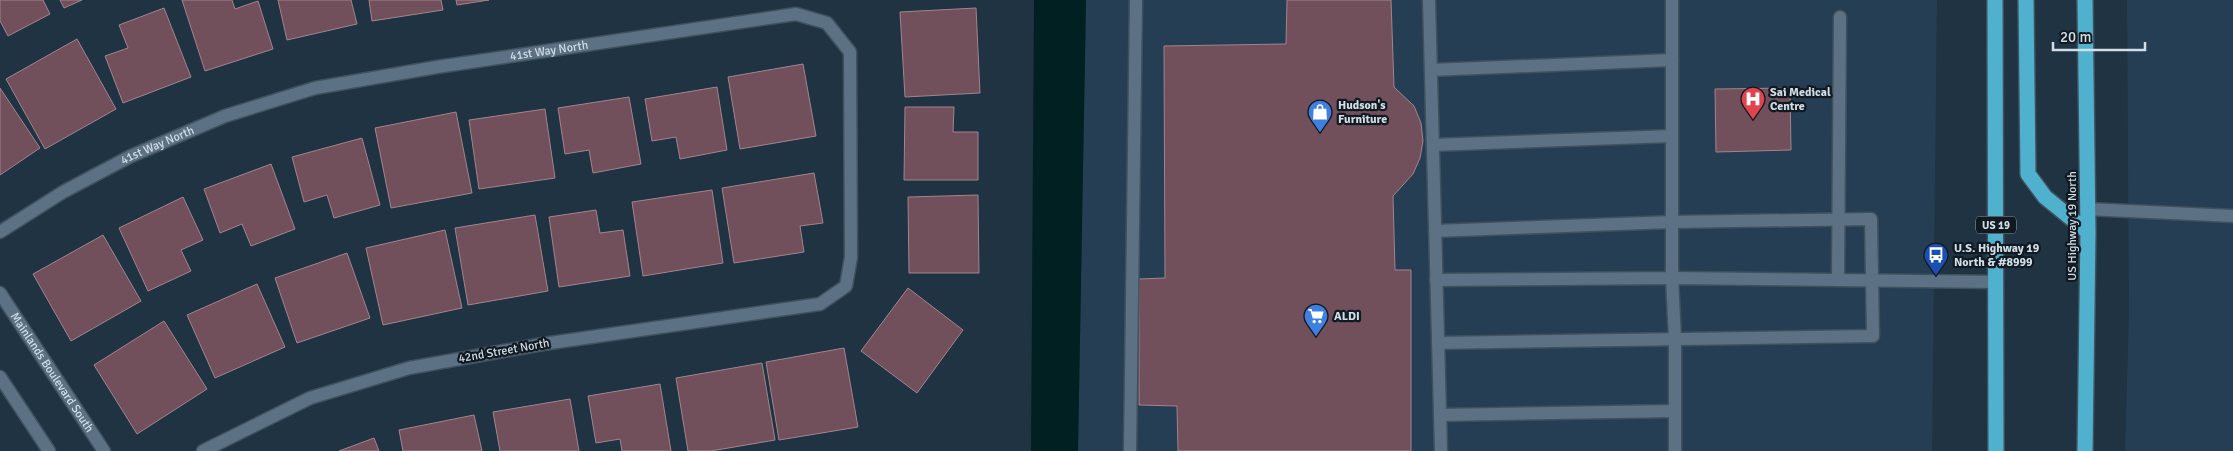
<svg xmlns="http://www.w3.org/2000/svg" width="2233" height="451" viewBox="0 0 2233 451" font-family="Signika,sans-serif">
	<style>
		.built { fill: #263e53 }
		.water { fill: #002022 }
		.building { fill: #71505b; stroke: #a2848e }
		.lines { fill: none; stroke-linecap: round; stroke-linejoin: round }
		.minor-casing { stroke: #40515e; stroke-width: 15 }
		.highway-casing { stroke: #40515e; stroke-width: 18 }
		.minor { stroke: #5c7184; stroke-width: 12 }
		.highway { stroke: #50b1cf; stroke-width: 15 }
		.labels { text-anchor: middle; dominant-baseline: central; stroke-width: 4.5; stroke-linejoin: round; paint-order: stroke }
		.shield { fill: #111a21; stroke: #97a2ac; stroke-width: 1 }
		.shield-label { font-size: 11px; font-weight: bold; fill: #d1dde7 }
		.street-label { font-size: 12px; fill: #d1dde7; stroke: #111a21 }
		.poi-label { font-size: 12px; font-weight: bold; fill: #d1dde7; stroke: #111a21; text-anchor: start }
	</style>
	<rect width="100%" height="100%" fill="#1f3343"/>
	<!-- built -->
	<path class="built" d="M1086 0H1937L1932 451H1078Z
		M2127 0H2233V451H2125L2129 314Z"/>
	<!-- water -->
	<path class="water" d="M1034 0H1086L1078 451H1031Z"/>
	<!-- building -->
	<path class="building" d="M0 0H43L50 14 8 36 0 21Z
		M60 0H82L64 8Z
		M182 0H232L235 9 258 1 273 49 205 71Z
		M278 0H351L357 24 287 40Z
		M369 0H441L443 10 372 21Z
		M456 0H489L457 5Z
		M1287 0H1391L1394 87 1414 106 1421 123 1423 141 1420 158 1413 174 1393 196 1395 270H1411V451H1178L1177 406 1139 405V279L1165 278 1164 46 1286 44Z
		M164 8 191 77 123 103 105 56 128 48 119 25Z
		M976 8 980 93 905 97 900 12Z
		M77 39 116 109 45 149 6 79Z
		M803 64 816 136 740 149 728 77Z
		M717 87 727 150 680 159 676 137 652 141 645 99Z
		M0 88 40 148 0 175Z
		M1790 88 1791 150 1716 152 1715 89Z
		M629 97 641 164 593 173 589 150 565 154 558 108Z
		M905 107H954L953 132H978V180H904Z
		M545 109 555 178 479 189 469 120Z
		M456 112 472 193 391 208 375 128Z
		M362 138 380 205 334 218 327 195 304 202 292 157Z
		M271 164 295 229 251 246 242 224 220 233 204 189Z
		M814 173 823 223 800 226 804 252 734 263 722 188Z
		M712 190 723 263 643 276 632 202Z
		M978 195 979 273H909L908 197Z
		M183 197 203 240 181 250 191 271 148 291 119 228Z
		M596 210 600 233 623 230 630 276 559 287 549 217Z
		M535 215 548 291 468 305 455 228Z
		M445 230 462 308 383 325 366 248Z
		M103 235 141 301 71 341 33 274Z
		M347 253 370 318 297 343 275 278Z
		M257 284 285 347 215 378 187 315Z
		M908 288 963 330 917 393 861 351Z
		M164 321 207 389 137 434 94 365Z
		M844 348 858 427 779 440 766 362Z
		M762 363 775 440 711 451H688L676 378Z
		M660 384 671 451H622L620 439 596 443 588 396Z
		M570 399 579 451H500L493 412Z
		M474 415 482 451H403L399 430Z
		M374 438 379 451H339Z"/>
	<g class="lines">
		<defs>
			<g id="minor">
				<path d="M1429 0 1441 451"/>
				<path d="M1431 70 1672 60"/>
				<path d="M1433 145 1672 136"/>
				<path d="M2087 209 2233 216"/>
				<path d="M1435 231 1672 222 1871 219 1873 336 1438 343"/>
				<path id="s1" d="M0 232 63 192 131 156 225 116 315 88 437 67 796 14 827 23 850 52 851 257 846 286 820 304 543 344 409 368 310 398 203 451"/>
				<path d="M1436 280 1672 278V0"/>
				<path d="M1838 280 1840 17"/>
				<path id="s2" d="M0 293 104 451"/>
				<path d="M0 377 49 451"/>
				<path d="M1440 415 1675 411"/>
				<path d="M1130 451 1136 0"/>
				<path d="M1675 451V339L1672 278 1996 282"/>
			</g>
			<path id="highway" d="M1995 0 1996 451
				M2026 0 2028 174 2045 197 2088 232
				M2085 451 2088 232 2085 0"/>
		</defs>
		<!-- minor casing -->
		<use href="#minor" class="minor-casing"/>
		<!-- highway casing -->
		<use href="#highway" class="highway-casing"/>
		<!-- minor -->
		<use href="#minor" class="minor"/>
		<!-- highway -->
		<use href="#highway" class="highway"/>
	</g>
	<!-- icons -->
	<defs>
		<symbol id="hospital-pin" viewBox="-11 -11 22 30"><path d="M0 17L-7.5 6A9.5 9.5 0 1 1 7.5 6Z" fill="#e0444e" stroke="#111a21"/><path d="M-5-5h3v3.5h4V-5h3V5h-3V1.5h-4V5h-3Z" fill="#fff"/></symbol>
		<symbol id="shop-pin" viewBox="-11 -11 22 30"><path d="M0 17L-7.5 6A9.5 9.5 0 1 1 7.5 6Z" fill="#3f7fe0" stroke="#111a21"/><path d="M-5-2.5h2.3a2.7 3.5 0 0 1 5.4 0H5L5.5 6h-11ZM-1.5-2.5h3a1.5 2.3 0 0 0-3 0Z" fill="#fff"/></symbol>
		<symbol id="bus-pin" viewBox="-11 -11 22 30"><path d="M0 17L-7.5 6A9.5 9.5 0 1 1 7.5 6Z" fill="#1a4fb4" stroke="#111a21"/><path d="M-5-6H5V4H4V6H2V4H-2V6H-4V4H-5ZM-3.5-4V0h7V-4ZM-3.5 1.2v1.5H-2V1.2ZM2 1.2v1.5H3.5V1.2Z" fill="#fff"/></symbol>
		<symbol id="supermarket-pin" viewBox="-11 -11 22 30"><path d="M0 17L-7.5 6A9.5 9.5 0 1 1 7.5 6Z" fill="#3f7fe0" stroke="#111a21"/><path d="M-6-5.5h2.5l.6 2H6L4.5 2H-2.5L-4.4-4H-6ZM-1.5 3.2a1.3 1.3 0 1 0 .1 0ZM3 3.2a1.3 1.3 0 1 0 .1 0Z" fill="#fff"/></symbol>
	</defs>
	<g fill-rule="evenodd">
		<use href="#hospital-pin" x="1739" y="85" width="28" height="38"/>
		<use href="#shop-pin" x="1306" y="98" width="28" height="38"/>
		<use href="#bus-pin" x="1922" y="241" width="28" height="38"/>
		<use href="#supermarket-pin" x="1302" y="302" width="28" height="38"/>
	</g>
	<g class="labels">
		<!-- shield labels -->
		<rect class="shield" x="1976" y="216.5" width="40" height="17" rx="4"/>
		<g class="shield-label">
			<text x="1996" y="225">US 19</text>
		</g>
		<!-- street labels -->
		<g class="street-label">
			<text stroke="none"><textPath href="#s1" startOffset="585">41st Way North</textPath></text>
			<text stroke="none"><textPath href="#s1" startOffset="180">41st Way North</textPath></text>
			<text transform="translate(2072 226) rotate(-90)">US Highway 19 North</text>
			<text transform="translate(504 351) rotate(-10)">42nd Street North</text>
			<text stroke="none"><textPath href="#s2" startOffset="95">Mainlands Boulevard South</textPath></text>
		</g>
		<!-- poi labels -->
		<g class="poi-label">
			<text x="1770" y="92">Sai Medical<tspan x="1770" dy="14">Centre</tspan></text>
			<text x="1338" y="105">Hudson's<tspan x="1338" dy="14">Furniture</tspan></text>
			<text x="1954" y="248">U.S. Highway 19<tspan x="1954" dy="14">North &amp; #8999</tspan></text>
			<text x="1334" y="316">ALDI</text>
		</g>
	</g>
	<!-- scale -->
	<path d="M2053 42v8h92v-8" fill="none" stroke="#d1dde7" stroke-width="2.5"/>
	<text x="2060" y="42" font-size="15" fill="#d1dde7" stroke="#111a21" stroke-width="4" paint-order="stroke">20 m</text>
</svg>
